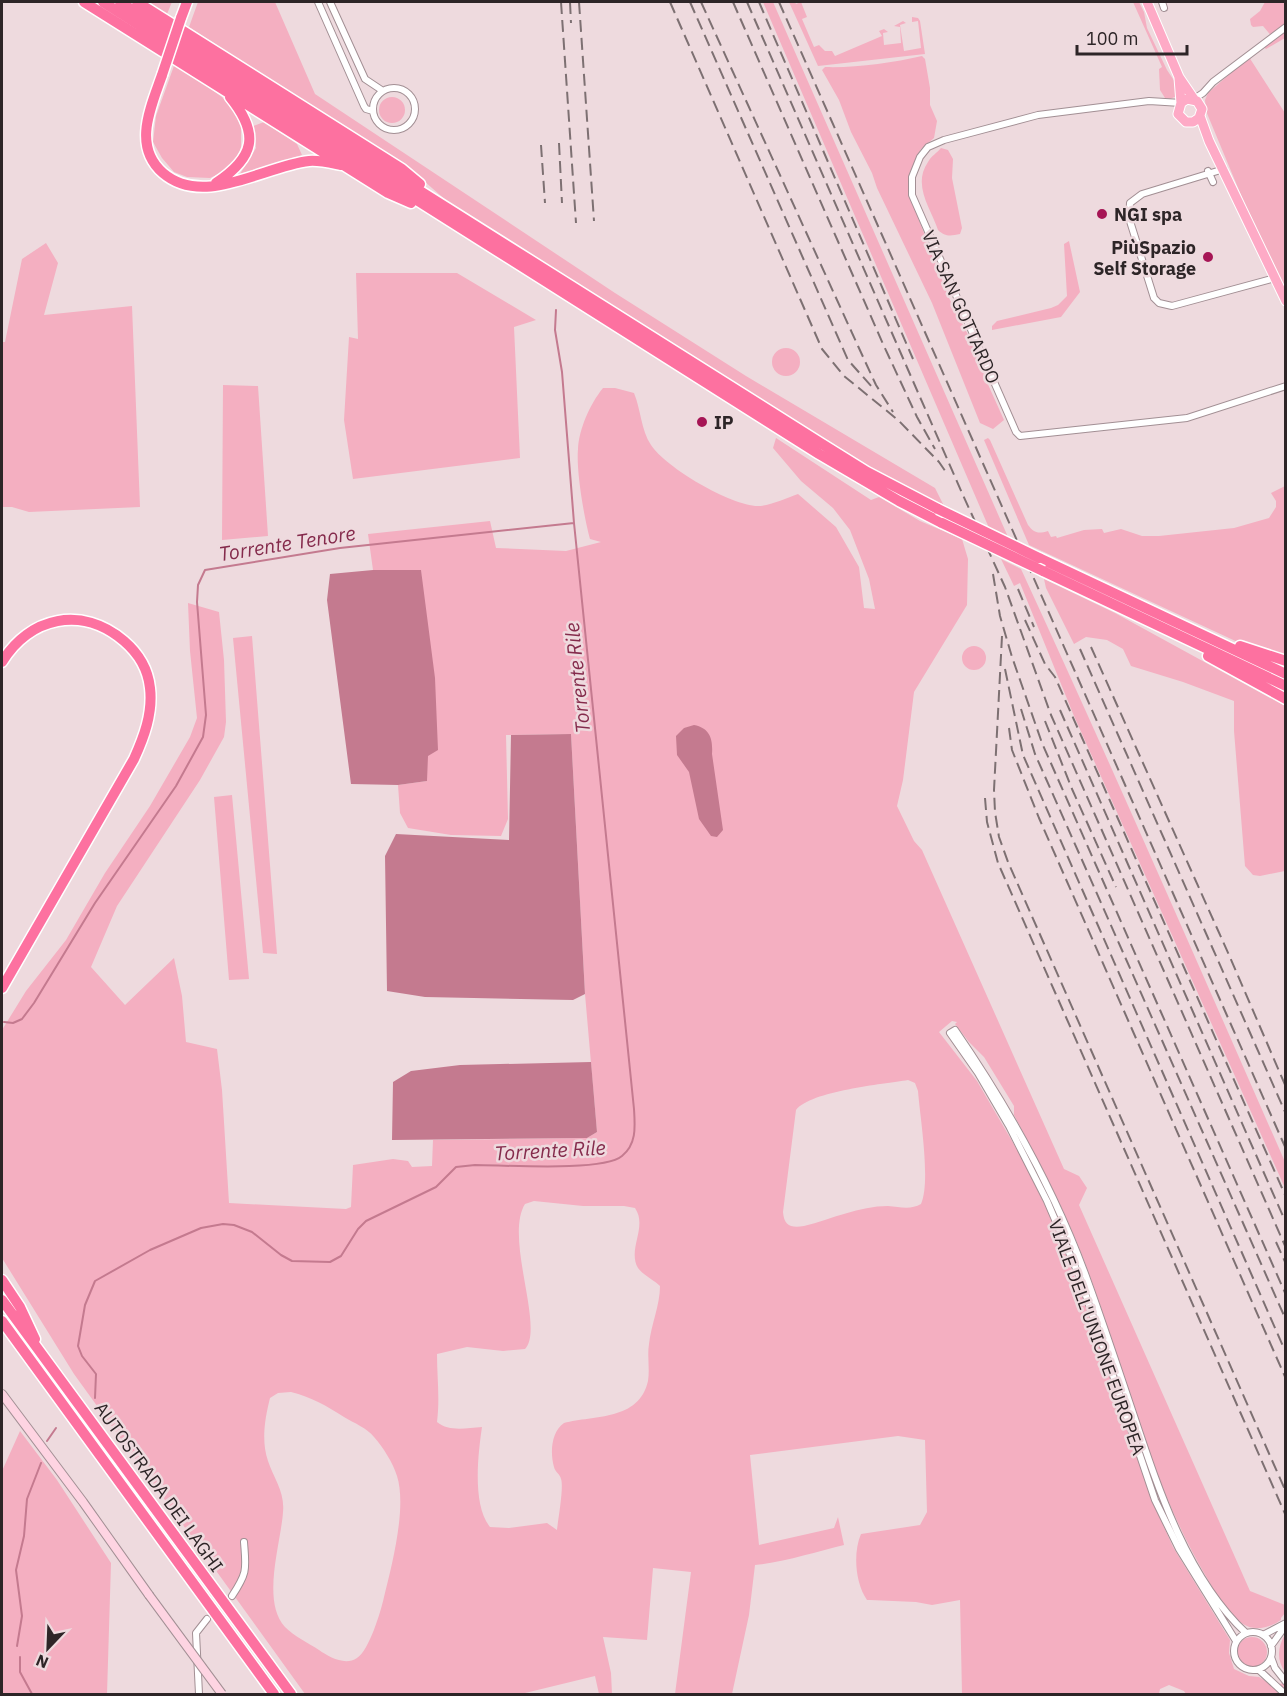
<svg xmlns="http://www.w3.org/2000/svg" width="1287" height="1696" viewBox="0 0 1287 1696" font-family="'IBM Plex Sans',sans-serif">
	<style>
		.green { fill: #f4afc1; fill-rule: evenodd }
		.water { fill: #c47a8f }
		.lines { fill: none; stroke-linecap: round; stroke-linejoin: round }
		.stream { stroke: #c47a8f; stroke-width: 2 }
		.street-casing { stroke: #a28f94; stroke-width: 8 }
		.secondary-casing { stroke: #a28f94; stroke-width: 10 }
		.primary-casing { stroke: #fff; stroke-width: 11 }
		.highway-casing { stroke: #fff; stroke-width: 13 }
		.street { stroke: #fff; stroke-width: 6 }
		.secondary { stroke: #fed4e2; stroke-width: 8 }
		.primary { stroke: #feaac6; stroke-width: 9 }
		.highway { stroke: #fd71a0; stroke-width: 10 }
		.rail { stroke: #7d7072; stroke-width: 2; stroke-dasharray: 12 6; stroke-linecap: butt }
		.secondary-bridge-casing { stroke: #a28f94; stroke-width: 10; stroke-linecap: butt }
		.highway-bridge-casing { stroke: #fff; stroke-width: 13; stroke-linecap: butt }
		.secondary-bridge { stroke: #fed4e2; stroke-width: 8 }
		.highway-bridge { stroke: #fd71a0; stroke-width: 10 }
		.poi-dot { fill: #a61555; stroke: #eedade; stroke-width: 2 }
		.labels { text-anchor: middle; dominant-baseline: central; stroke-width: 5; stroke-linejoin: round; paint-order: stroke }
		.poi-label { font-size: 18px; font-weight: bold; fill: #2d2527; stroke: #eedade; text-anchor: start }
		.street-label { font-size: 18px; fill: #2d2527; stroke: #eedade }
		.water-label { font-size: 20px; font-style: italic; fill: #852b4c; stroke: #eedade }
	</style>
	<rect width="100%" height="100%" fill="#eedade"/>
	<!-- green -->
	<path class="green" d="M147 2H172L167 14Z
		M198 2H275L315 94 615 293 746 376 935 488 945 508 877 473 479 222 448 202 416 174 189 27Z
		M763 2H773L1008 537 989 528Z
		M789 2H795L796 4 801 2 807 17 802 19 814 47 819 45 825 51H832L835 56 882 36 879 31 884 29 888 32 883 33 884 45 901 43 900 27 894 26 903 21 906 23 900 25 904 51 921 48 918 21 912 22V17L918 18 920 21 925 54 818 66Z
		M1133 2H1139L1144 12 1147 28 1167 70 1175 82 1177 96 1170 99 1165 98 1160 90 1159 69 1162 67Z
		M1265 2H1285V38L1266 49 1263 46 1273 38 1263 26 1253 27 1251 25 1250 19 1260 11Z
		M922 56 925 59 930 88V105L937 121 934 138 921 149 916 158 912 202 949 298 979 356 986 380 1004 420 993 429 980 423 932 303 877 188 872 173 851 132 839 100 822 70 825 67C855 68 892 63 922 56Z
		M1249 57 1285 113V293L1246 207 1206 111 1205 100 1208 93Z
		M175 63 222 97 233 110 241 126V147L237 159 225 171 210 178 187 177 174 172 162 158 153 142 156 116Z
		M379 110a13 13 0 1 1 26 0a13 13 0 1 1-26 0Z
		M264 122 297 144 302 155 240 174 256 148 253 126Z
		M941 148 948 150 953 159 952 178 962 228 960 234C951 236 945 237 938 230 931 209 912 185 928 162 931 156 937 153 941 148Z
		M1069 241 1080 292 1061 317 992 330V326L997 321 1051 308 1058 305 1067 296 1064 244Z
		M46 243 58 263 44 315 132 306 140 507 29 512 12 507H2V342H5L22 259Z
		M356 273H457L536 320 514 327 520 458 353 479 344 420 349 337 358 339Z
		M772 362a14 14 0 1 1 28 0a14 14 0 1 1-28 0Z
		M223 385 258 386 268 536 222 540Z
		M603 388H615L634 393C641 410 641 430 651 445 665 467 731 506 758 506 770 506 786 498 798 494L836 527 859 567 864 608 875 609 869 579 850 530 833 508 801 481 773 448 776 438 871 500 879 497 920 521 962 539 968 559 967 605 914 692 903 780 897 806 914 841 922 850 1064 1169 1079 1176 1087 1188 1079 1205 1250 1591 1285 1605V1613L1281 1618V1620C1271 1627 1255 1632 1243 1624 1227 1614 1216 1594 1207 1578 1149 1481 1125 1368 1085 1263 1066 1212 1039 1163 1014 1115V1106L984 1057 969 1042 955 1024 957 1022 952 1021 939 1032 977 1081 1022 1158 1053 1222 1090 1317 1151 1498 1173 1547 1230 1640 1229 1653 1234 1669 1249 1676 1259 1677 1272 1685 1285 1683V1694H1186L1184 1691 1169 1685 1160 1689 1159 1694H962L960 1600 932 1605 916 1602 870 1600H867C855 1583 853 1552 861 1534L920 1525 927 1512 925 1440 898 1436 750 1455 759 1545 834 1528 838 1517 844 1545C815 1552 785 1562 755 1565L749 1615 732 1694H675L691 1572 653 1568 647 1640 603 1637 611 1673 612 1694H599L595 1676 521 1694H305L74 1374 2 1258V1030L26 991 66 940 105 873 150 806 190 737 197 718 190 651 188 603 219 612 224 660 226 722 224 737 200 780 117 906 91 967 125 1005 174 958 182 996 186 1042 217 1049 222 1090 229 1203 346 1209 351 1207 353 1165 393 1159 408 1161 412 1167 432 1166 433 1140 587 1138 597 1132 585 994 571 734 506 735 508 819 501 836 451 835 408 828 400 813 398 785 427 781 421 570H373L368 534 490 521 496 548 566 551 601 542 590 539C584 517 576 471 578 449 579 429 590 404 603 388ZM908 1080 915 1083 918 1091C920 1117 931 1182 921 1204 911 1210 900 1207 888 1206 859 1206 832 1219 804 1226 791 1228 784 1226 783 1212L796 1110C811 1091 883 1084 908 1080ZM534 1201 583 1206H624L635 1208C648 1227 627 1249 638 1268 643 1275 654 1280 660 1286 660 1305 651 1325 649 1344 647 1356 650 1369 648 1381 639 1421 594 1415 564 1423 551 1432 550 1453 554 1467 555 1472 560 1474 561 1479 564 1487 558 1520 557 1530L547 1523 509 1528 490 1527C472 1505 478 1454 482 1427 466 1428 449 1432 437 1422 440 1399 437 1377 437 1354L467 1347 503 1351 525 1349C545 1328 504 1238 525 1204ZM291 1392C311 1397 327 1406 344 1417 354 1423 367 1428 374 1437 383 1447 393 1463 397 1476 407 1507 392 1565 384 1597 381 1611 369 1651 357 1658 345 1666 329 1657 319 1650 308 1643 294 1636 285 1627 261 1601 281 1543 283 1512 285 1492 274 1479 268 1461 261 1441 265 1418 270 1398L278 1393Z
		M988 438 990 440 1028 525C1034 533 1038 534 1048 531L1051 537 1056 536 1057 538 1084 530 1102 529 1104 533 1121 529 1142 536H1159L1234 528 1269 518 1276 507V501L1271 493 1285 486V659L1244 645 1029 545 984 440Z
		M1001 559 1021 569C1112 766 1198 964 1285 1162V1188L1074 716 1020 583 1014 586Z
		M1044 579 1115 613 1285 706V871L1260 876 1253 875 1245 866 1234 731V701L1183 682 1131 666 1123 649 1107 640 1086 637 1074 644 1046 588Z
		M252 636 277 954 263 953 233 638Z
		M962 658a12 12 0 1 1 24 0a12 12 0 1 1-24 0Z
		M232 795 249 979 229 980 214 797Z
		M20 1431 57 1480 111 1563 107 1694H2V1471Z
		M1285 1634V1672C1276 1659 1278 1647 1285 1634Z
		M1237 1652a15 15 0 1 1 30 0a15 15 0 1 1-30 0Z"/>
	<!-- water -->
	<path class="water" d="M373 570H421L435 678 438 750 428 756 427 781 398 785 351 784 327 600 330 574Z
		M694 725C710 728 713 739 712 754L723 830 717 837 711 836 699 819 689 772 677 755 676 736 684 728Z
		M571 734 585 994 573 1000 425 997 387 991 385 856 396 834 509 840 511 735Z
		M591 1062 597 1132 587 1138 392 1140 393 1082 411 1071 460 1065Z"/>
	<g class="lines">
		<!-- stream -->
		<path class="stream" d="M4 1022 13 1023 22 1019 34 1003 95 903 176 786 203 737 206 715 197 602 198 585 205 570 340 548 574 523
			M95 1398 96 1374 82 1356 78 1346 85 1305 95 1281 150 1250 201 1228 223 1224 234 1225 252 1232 281 1255 292 1261 330 1262 341 1256 358 1229 366 1221 436 1187 456 1167 475 1165C504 1165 603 1172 622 1156 637 1144 635 1126 634 1109L574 523 562 372 555 330 556 310
			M47 1441 56 1428
			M17 1646 22 1616 16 1570 24 1536 27 1499 41 1463
			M20 1657V1672L32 1694"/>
		<defs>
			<path id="street" d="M318 2 364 106 366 109 373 111
				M330 2 365 79 383 91
				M1162 2 1164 8
				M373 109a21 21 0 1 1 42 0a21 21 0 1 1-42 0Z
				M1194 99 1203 93 1213 82 1286 27
				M1181 103 1149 101 1038 115 944 140 928 147 920 157 912 177V195L1016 432 1020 436 1187 418 1286 386
				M1224 169 1142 194 1130 203 1129 218 1154 298 1159 303 1172 306 1275 278
				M1208 171 1213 182
				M950 1033 955 1030C1008 1107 1055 1191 1087 1279 1103 1323 1118 1368 1133 1413 1158 1488 1187 1578 1246 1633
				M950 1033 978 1073 1009 1126 1047 1201 1080 1278 1155 1500 1179 1549 1236 1641
				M232 1596C248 1572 246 1569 244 1542
				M1234 1651a19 19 0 1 1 38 0a19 19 0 1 1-38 0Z
				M1263 1635 1286 1623
				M1271 1646 1286 1625
				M1271 1657 1275 1668 1286 1682
				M1259 1670 1285 1694
				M199 1694 196 1633 207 1619"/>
			<path id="secondary" d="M2 1394 83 1502 149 1595"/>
			<path id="primary" d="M1147 2 1179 77 1194 99
				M1179 78 1181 103 1178 114 1186 122H1193L1199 118 1202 109 1197 101 1187 99 1181 103
				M1200 116 1209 141 1286 301"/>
			<path id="highway" d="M84 2 388 193 411 203
				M103 2 819 454 899 501 942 523
				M120 2 822 444 867 472 938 509
				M137 2 402 169 420 184
				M181 18 187 2
				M162 75C151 107 132 146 163 173 204 208 264 166 309 161 319 160 331 163 341 165
				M216 183C255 157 260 134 230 97
				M1039 558 1286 674
				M1043 571 1286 686
				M1240 646 1286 661
				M1208 656 1286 699
				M2 662C29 617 82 605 124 641 138 653 148 669 150 688 153 713 144 737 134 759L2 988
				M2 1280 20 1307 35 1339
				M2 1300 291 1694
				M2 1321 274 1694"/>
		</defs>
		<!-- street casing -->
		<use href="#street" class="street-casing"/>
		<!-- secondary casing -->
		<use href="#secondary" class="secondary-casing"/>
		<!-- primary casing -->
		<use href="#primary" class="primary-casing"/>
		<!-- highway casing -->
		<use href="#highway" class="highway-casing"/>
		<!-- street -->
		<use href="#street" class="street"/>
		<!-- secondary -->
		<use href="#secondary" class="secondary"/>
		<!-- primary -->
		<use href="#primary" class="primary"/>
		<!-- highway -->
		<use href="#highway" class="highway"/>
		<!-- rail -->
		<path class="rail" d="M561 2 576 223
			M570 2 571 23
			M579 2 594 221
			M670 2 822 349 844 376 898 420 939 462 948 475
			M690 2 848 360 872 387
			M701 2 858 346 876 385 893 412
			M733 2 883 344 917 417 935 449
			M747 2 962 493 1005 587 1051 715 1286 1248
			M759 2 913 359
			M779 2 1286 1149
			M559 143 562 203
			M541 145 545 203
			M993 574 1000 616 1012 657 1042 743 1286 1295
			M1018 589 1034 627
			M1025 620 1045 664 1055 677 1286 1197
			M1002 636 994 790 995 812 999 837 1008 862 1286 1492
			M1091 647 1229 955 1286 1087
			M1080 649 1286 1114
			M1005 669 1023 755 1286 1353
			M1021 709 1035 754 1286 1320
			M1060 710 1286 1223
			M1045 721 1072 789 1116 887
			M1009 728 1012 750 1039 818 1286 1379
			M985 798 987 822 998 863 1286 1516
			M1276 1242 1286 1264"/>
		<defs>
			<path id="secondary-bridge" d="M149 1595 222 1694"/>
			<path id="highway-bridge" d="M162 75 181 18
				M938 509 1039 558
				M942 523 1043 571"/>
		</defs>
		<!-- secondary-bridge casing -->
		<use href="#secondary-bridge" class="secondary-bridge-casing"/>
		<!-- highway-bridge casing -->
		<use href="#highway-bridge" class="highway-bridge-casing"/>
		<!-- secondary-bridge -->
		<use href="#secondary-bridge" class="secondary-bridge"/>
		<!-- highway-bridge -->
		<use href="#highway-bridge" class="highway-bridge"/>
	</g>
	<!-- markers -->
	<g class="poi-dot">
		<circle cx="1102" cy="214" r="6"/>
		<circle cx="1208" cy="257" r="6"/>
		<circle cx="702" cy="422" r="6"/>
	</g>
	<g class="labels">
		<!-- poi labels -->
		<g class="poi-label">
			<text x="1114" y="214">NGI spa</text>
			<text x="1196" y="247" text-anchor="end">PiùSpazio<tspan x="1196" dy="21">Self Storage</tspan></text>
			<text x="714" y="422">IP</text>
		</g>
		<!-- street labels -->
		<g class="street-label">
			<text transform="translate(961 307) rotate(66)">VIA SAN GOTTARDO</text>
			<text transform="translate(1097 1337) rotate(70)">VIALE DELL'UNIONE EUROPEA</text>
			<text transform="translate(159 1487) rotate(54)">AUTOSTRADA DEI LAGHI</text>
		</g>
		<!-- water labels -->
		<g class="water-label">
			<text transform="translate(287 543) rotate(-9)">Torrente Tenore</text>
			<text transform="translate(577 678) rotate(-96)">Torrente Rile</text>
			<text transform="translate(550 1150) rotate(-3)">Torrente Rile</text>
		</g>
	</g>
	<!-- border -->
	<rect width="1287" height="1696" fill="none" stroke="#2d2527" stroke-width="6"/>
	<!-- north arrow -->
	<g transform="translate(48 1648) rotate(203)" stroke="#eedade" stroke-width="4.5" paint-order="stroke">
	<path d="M0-4.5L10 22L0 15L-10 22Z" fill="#2d2527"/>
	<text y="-9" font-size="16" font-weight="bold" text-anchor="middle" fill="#2d2527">N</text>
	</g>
	<!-- scale -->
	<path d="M1077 45v9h110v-9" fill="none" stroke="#2d2527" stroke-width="3"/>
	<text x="1086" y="45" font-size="18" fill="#2d2527" stroke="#eedade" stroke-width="4.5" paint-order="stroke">100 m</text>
</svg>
